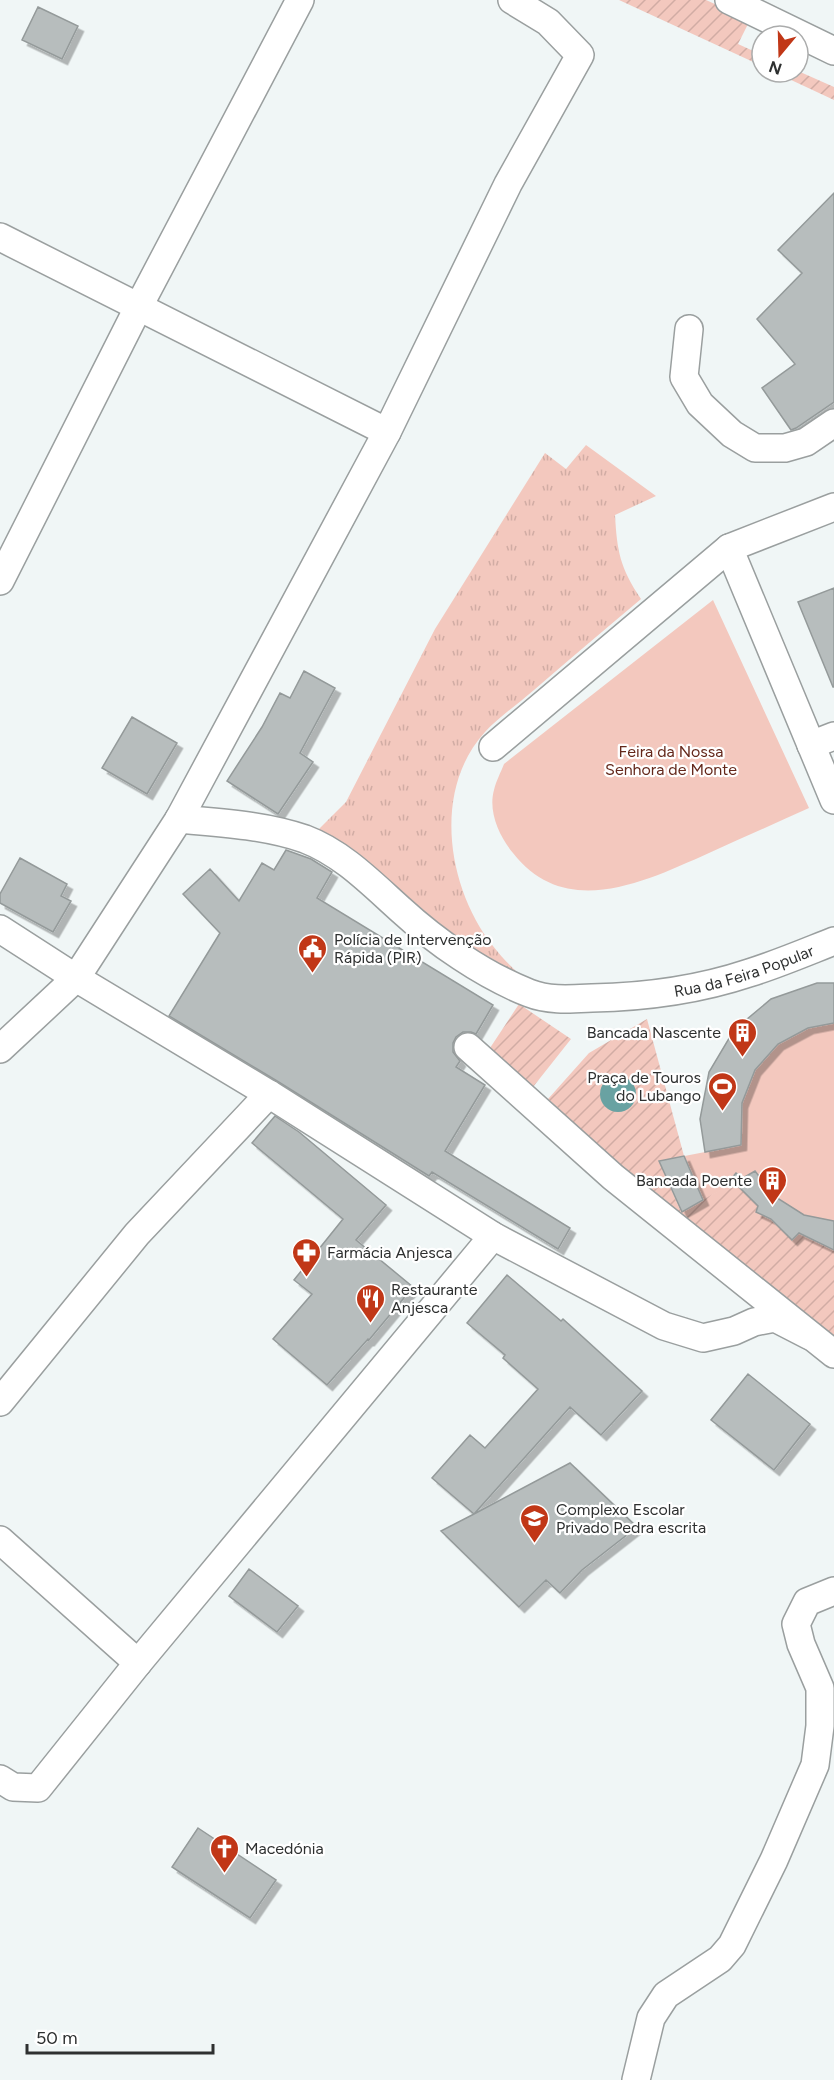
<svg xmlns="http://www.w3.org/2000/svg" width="834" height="2080" viewBox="0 0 834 2080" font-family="Figtree,sans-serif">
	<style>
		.grass { fill: url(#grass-tufts) }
		.park { fill: #f3c8be }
		.garden { fill: url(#garden-furrows) }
		.water { fill: #69a2a2 }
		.building { fill: #b7bdbd; stroke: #949a9a; stroke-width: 1.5; filter: url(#shadow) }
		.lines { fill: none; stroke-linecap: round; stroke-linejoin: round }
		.minor-casing { stroke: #9a9f9f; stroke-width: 30 }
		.minor { stroke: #fff; stroke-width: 27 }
		.labels { text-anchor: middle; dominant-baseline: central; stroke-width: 4.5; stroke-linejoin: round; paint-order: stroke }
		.park-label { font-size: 16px; fill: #64281b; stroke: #fff }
		.poi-label { font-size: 16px; fill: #2e3030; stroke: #fff; text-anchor: start }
		.street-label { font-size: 16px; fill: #2e3030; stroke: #fff }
	</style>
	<defs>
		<pattern id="grass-tufts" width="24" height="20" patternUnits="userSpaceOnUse" patternTransform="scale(1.5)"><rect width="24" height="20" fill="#f3c8be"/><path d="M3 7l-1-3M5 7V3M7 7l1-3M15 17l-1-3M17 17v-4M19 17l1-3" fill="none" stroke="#d1aca4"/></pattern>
		<pattern id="garden-furrows" width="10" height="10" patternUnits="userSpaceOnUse" patternTransform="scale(1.5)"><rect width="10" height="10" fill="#f3c8be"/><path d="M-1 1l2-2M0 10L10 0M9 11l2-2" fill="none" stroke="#d1aca4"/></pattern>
		<filter id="shadow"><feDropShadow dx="5.5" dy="5.5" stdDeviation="0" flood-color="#0004"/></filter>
	</defs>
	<rect width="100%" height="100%" fill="#f0f6f6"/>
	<!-- grass -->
	<path class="grass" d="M586 445 656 496 615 515C617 551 620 568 641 599 605 629 569 660 534 690 518 704 499 717 485 732 432 790 447 888 493 946 506 963 522 977 538 991L476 960 315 833 346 802 435 629 545 453 566 469Z"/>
	<!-- park -->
	<path class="park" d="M713 600 809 808C776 823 742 838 709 853 646 881 566 921 513 853 499 836 488 811 494 790 496 781 501 772 504 764Z
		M817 983H834V1240L771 1219 743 1191 738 1181 681 1212 659 1161 705 1152 700 1119 709 1072 734 1030 771 999Z"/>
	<!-- garden -->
	<path class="garden" d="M619 0H706L750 20 738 44 762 55V66Z
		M798 71 834 87V100L774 72Z
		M519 1004 571 1039 533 1087 488 1051Z
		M647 1019 684 1156 659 1161 681 1212 738 1180 834 1240V1338L621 1166 548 1099 589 1053Z"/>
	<!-- water -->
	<path class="water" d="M600 1094a18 18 0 1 1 36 0a18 18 0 1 1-36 0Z"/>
	<!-- building -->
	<path class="building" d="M38 7 78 26 62 59 22 40Z
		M834 193V402L796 428 791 430 762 388 795 364 757 319 802 273 778 250Z
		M834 588V687H833L798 602Z
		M304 671 335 688 300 753 313 762 278 814 227 781 262 727 280 693 290 698Z
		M132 717 177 743 147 794 102 768Z
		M286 850 311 859 332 872 317 898 493 1005 476 1034 471 1032H463L456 1037 453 1043V1052L460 1061 456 1067 485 1085 445 1151 570 1228 558 1249 432 1172 429 1176 277 1081 169 1016 220 933 183 894 210 869 239 901 262 863 274 870Z
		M20 858 67 884 61 896 71 901 53 932 0 903V894Z
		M817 983H834V1023L808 1028 778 1044 755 1070 742 1103 741 1145 705 1152 700 1119 709 1072 734 1030 771 999Z
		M275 1116 299 1132 386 1205 356 1240 413 1287 369 1340 368 1339 327 1385 273 1339 312 1294 294 1280 343 1219 252 1143Z
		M684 1156 703 1200 682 1212 659 1161Z
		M755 1171 774 1196 804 1215 834 1221V1250L799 1233 792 1240 771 1219 756 1212 758 1206 731 1179 736 1173 743 1178Z
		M507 1275 561 1321 563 1319 642 1391 601 1435 570 1407 474 1514 570 1463 637 1527 582 1570 560 1593 546 1580 519 1607 441 1531 474 1514 432 1478 470 1435 485 1448 538 1389 503 1358 505 1355 467 1323Z
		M748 1374 810 1424 774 1470 711 1420Z
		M249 1569 298 1606 277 1632 229 1596Z
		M198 1828 276 1880 250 1918 172 1867Z"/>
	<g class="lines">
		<defs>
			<g id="minor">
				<path d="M729 0 834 51"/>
				<path d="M0 237 387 432"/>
				<path d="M689 329 684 377 700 404 732 434 755 448H785L806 442 834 423"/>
				<path d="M729 548 834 800"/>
				<path d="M0 581 139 306 300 0"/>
				<path d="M811 745 834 736"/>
				<path d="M493 747 729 548 834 507"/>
				<path id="s1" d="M179 819C221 823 265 825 305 839 342 853 371 883 400 909 436 942 483 975 529 993 549 1001 571 999 592 998 645 997 698 990 749 973 778 964 806 952 834 941"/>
				<path d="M0 929 76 978 269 1094 493 1236 664 1326 703 1338 734 1331 754 1322 775 1318 810 1336"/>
				<path d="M468 1047 613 1177 834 1354"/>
				<path d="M0 1049 76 978 179 819 387 432 508 184 580 55 548 22 512 0"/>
				<path d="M0 1402 137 1234 269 1094"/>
				<path d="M0 1540 138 1663"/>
				<path d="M0 1779 13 1787 38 1788 138 1663 493 1236"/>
				<path d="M636 2080 651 2018 666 1995 720 1959 732 1945 774 1860 815 1765 820 1726V1688L801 1644 796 1624 807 1602 834 1591"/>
			</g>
		</defs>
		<!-- minor casing -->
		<use href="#minor" class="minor-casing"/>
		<!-- minor -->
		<use href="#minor" class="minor"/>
	</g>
	<!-- icons -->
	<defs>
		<symbol id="civic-pin" viewBox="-11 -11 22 30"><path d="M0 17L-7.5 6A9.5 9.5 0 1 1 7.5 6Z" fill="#c13717" stroke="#fff"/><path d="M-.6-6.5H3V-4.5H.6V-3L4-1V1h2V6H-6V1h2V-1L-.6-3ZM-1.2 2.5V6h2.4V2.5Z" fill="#fff"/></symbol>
		<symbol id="building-pin" viewBox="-11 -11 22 30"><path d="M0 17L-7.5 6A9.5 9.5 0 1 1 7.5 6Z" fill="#c13717" stroke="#fff"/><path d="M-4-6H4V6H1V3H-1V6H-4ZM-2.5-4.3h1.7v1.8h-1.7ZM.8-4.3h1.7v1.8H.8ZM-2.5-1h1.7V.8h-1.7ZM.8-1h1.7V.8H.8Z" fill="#fff"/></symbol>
		<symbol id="stadium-pin" viewBox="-11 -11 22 30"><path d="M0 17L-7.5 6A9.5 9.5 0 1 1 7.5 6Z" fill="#c13717" stroke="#fff"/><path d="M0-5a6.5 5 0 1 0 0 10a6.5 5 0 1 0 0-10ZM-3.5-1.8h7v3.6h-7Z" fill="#fff"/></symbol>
		<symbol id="pharmacy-pin" viewBox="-11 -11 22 30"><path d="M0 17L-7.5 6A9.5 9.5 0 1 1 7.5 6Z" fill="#c13717" stroke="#fff"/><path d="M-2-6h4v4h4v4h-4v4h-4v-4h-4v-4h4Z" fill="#fff"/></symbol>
		<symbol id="restaurant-pin" viewBox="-11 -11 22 30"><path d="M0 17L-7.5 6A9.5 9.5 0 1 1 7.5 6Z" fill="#c13717" stroke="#fff"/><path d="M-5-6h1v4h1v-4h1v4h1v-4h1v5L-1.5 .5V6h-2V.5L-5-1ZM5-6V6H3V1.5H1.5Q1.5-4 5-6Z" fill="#fff"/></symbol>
		<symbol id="school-pin" viewBox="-11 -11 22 30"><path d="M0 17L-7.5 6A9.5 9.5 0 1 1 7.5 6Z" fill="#c13717" stroke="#fff"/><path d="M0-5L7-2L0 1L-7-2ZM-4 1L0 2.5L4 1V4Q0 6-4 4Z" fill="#fff"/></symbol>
		<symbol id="church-pin" viewBox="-11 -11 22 30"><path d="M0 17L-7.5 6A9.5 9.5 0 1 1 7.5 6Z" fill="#c13717" stroke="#fff"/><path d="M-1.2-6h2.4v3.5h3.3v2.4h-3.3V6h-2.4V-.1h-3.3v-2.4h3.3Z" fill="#fff"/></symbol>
	</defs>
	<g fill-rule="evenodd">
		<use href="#civic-pin" x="296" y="932" width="33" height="45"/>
		<use href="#building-pin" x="726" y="1016" width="33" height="45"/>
		<use href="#stadium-pin" x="706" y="1070" width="33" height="45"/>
		<use href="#building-pin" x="756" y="1164" width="33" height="45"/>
		<use href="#pharmacy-pin" x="290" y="1236" width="33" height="45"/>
		<use href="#restaurant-pin" x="354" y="1282" width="33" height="45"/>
		<use href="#school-pin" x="518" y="1502" width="33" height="45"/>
		<use href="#church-pin" x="208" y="1832" width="33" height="45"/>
	</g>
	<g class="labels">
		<!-- park labels -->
		<g class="park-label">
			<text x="671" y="751">Feira da Nossa<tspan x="671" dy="18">Senhora de Monte</tspan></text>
		</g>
		<!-- poi labels -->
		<g class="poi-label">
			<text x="334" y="939">Polícia de Intervenção<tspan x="334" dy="18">Rápida (PIR)</tspan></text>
			<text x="721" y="1032" text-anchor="end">Bancada Nascente</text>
			<text x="701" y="1077" text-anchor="end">Praça de Touros<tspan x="701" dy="18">do Lubango</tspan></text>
			<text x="752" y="1180" text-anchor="end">Bancada Poente</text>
			<text x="327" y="1252">Farmácia Anjesca</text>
			<text x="391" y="1289">Restaurante<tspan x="391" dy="18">Anjesca</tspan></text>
			<text x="556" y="1509">Complexo Escolar<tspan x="556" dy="18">Privado Pedra escrita</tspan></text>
			<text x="245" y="1848">Macedónia</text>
		</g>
		<!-- street labels -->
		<g class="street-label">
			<text stroke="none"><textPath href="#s1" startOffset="620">Rua da Feira Popular</textPath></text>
		</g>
	</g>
	<!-- north arrow -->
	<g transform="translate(780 54) rotate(199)"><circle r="28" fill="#ffffff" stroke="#abacac" stroke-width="1.5"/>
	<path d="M0-4.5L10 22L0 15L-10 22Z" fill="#c13717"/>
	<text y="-9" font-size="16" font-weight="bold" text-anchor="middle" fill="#2e3030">N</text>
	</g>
	<!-- scale -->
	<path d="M27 2044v9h186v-9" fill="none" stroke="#2e3030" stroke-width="3"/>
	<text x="36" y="2044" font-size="18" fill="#2e3030" stroke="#ffffff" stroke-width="4.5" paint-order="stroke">50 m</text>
</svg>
